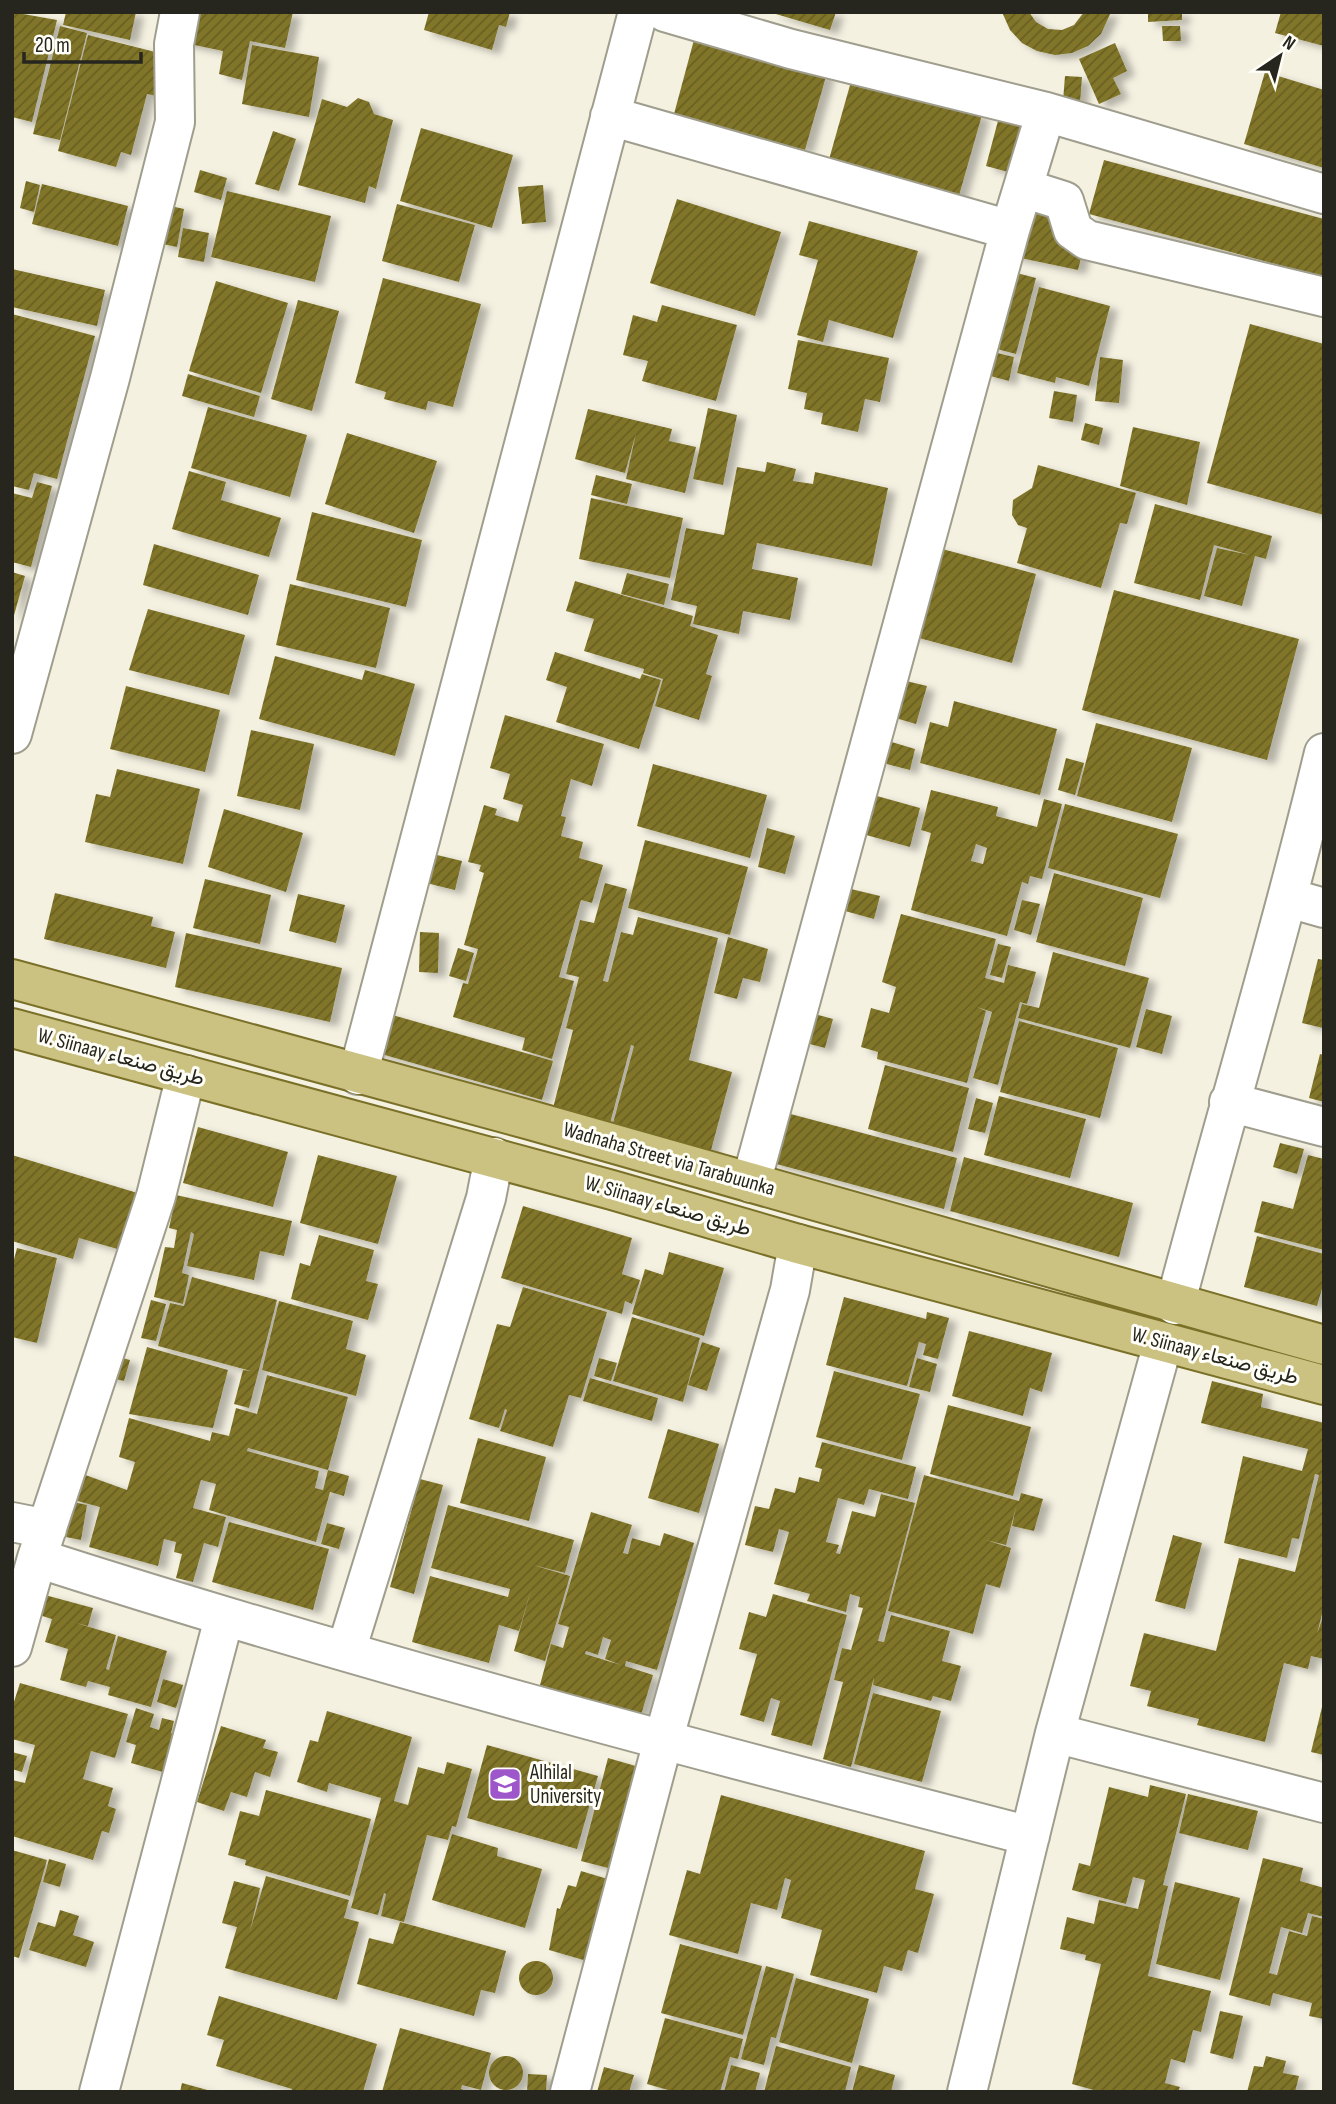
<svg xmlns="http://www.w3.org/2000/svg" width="1336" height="2104" viewBox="0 0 1336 2104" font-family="'Sofia Sans Condensed',Vazirmatn,sans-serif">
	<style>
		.building { fill: url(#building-hatch); fill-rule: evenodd; filter: url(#shadow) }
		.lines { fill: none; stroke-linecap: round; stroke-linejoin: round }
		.minor-casing { stroke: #9f9d8d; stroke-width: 42 }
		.major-casing { stroke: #7a7028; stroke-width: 42 }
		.minor { stroke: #fff; stroke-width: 38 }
		.major { stroke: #cbc181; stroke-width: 38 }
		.labels { text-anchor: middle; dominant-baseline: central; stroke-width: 6; stroke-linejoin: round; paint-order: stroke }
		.street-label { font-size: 21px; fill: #26261f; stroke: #fffef7 }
		.poi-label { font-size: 21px; fill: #26261f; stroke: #fffef7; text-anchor: start }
	</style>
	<defs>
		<pattern id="building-hatch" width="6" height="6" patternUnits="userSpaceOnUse" patternTransform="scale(1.75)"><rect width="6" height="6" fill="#817529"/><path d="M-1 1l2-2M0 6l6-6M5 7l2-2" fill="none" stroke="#696023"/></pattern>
		<filter id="shadow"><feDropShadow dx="8" dy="4.5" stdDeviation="3.5" flood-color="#0004"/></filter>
	</defs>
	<rect width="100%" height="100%" fill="#f4f1e1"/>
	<!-- building -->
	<path class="building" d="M12 12 57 20 32 122 12 117Z
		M66 12H136L130 40 63 25Z
		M186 12H293L285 48 250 41 242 80 219 74 223 51 180 42Z
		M429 12H510L506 27 499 25 492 50 424 30Z
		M769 12H836L830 30Z
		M1002 12H1029L1036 22 1048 29 1062 30 1074 25 1084 12H1111L1101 34 1088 46 1072 53 1055 55 1037 51 1022 43 1010 30Z
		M1148 12H1182V20L1148 22Z
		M1281 12H1324V46L1275 33Z
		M60 26 87 33 60 140 33 134Z
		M1162 26H1180L1181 41H1163Z
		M88 35 167 55 156 96 147 94 131 155 121 152 116 167 58 151Z
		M695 36 827 73 805 150 674 114Z
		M1115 43 1127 71 1113 78 1121 94 1099 104 1079 59Z
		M252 45 319 57 309 117 242 104Z
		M1265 72 1324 90V168L1244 144Z
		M1065 76 1082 77 1080 103 1063 101Z
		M852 78 982 115 958 199 828 163Z
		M358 98 369 102 374 114 393 120 376 189 369 186 365 203 298 185 322 99 347 107Z
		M999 117 1024 124 1012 173 986 166Z
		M421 128 513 155 492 228 400 201Z
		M273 131 296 139 279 191 255 184Z
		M1104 160 1324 219V277L1089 214Z
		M200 170 227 178 221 200 194 192Z
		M26 181 40 185 34 212 20 208Z
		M42 184 128 206 118 246 32 224Z
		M543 185 546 222 522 224 518 187Z
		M227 191 331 216 315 282 211 257Z
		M677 199 781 232 755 316 650 283Z
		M397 204 475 225 459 282 382 261Z
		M166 205 184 209 177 247 158 243Z
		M1025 206 1061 216 1055 238 1084 246 1078 270 1011 256Z
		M809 221 918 251 893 338 829 320 823 342 797 335 818 260 799 255Z
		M183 228 209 233 204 262 178 257Z
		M12 269 105 290 97 326 12 307Z
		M1009 271 1036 278 1016 354 989 347Z
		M383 278 481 304 453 407 428 401 426 410 384 399 386 392 355 383Z
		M216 281 288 303 261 393 189 371Z
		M1039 287 1110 306 1089 386 1056 377 1055 383 1017 373Z
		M298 300 339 311 312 411 271 399Z
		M662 305 737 325 716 401 642 381 648 361 623 355 633 315 657 322Z
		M12 314 95 336 57 479 34 473 29 490 12 486Z
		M1250 324 1324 344V515L1207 483Z
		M798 340 889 358 880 402 865 399 858 432 821 424 823 413 804 409 807 393 788 389Z
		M989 351 1014 357 1009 381 983 374Z
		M1100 357 1123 360 1119 403 1095 401Z
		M188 374 260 396 254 417 182 396Z
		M1054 391 1077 395 1073 422 1049 418Z
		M208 407 307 435 290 497 191 468Z
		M708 408 737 415 723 485 693 479Z
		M588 409 672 429 669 441 696 447 685 493 626 479 636 433 625 473 575 459Z
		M1085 423 1103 428 1099 445 1081 440Z
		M1133 427 1200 442 1187 505 1120 486Z
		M347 433 437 461 414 533 325 504Z
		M767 462 796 469 793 481 813 484 815 472 888 488 872 566 757 543 752 569 798 578 790 620 743 611 739 634 693 624 697 606 671 600 686 528 724 535 737 467 765 472Z
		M1038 465 1136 493 1127 524 1120 523 1101 588 1017 563 1027 528 1018 525 1012 515 1013 500 1032 488Z
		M189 471 226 482 221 500 281 518 269 557 172 529Z
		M596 475 632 484 627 504 591 495Z
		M37 482 52 486 31 567 12 562V493L32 498Z
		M591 498 683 518 670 578 579 559Z
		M1155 504 1272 536 1266 559 1255 556 1242 606 1204 596 1217 548 1250 555 1214 545 1200 600 1134 583Z
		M312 512 422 540 406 607 296 580Z
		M154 544 259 575 248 615 143 585Z
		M931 546 1036 574 1012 663 908 635Z
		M12 572 25 576 13 619H12Z
		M627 573 669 584 664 605 621 594Z
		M575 581 693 616 690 626 718 635 706 674 712 676 699 720 655 706 663 679 643 673 644 669 584 651 594 619 566 611Z
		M290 584 390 608 376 668 276 645Z
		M1114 590 1299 639 1267 760 1082 710Z
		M148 609 245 635 229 695 129 670Z
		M555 652 640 679 642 674 661 680 639 749 556 722 567 687 546 680Z
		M275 656 362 680 365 670 415 684 395 756 259 719Z
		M902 680 927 686 916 724 892 717Z
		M126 686 220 710 205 772 110 749Z
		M954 701 1057 729 1040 795 920 763 930 722 948 727Z
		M505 715 604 744 592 786 571 779 561 816 566 817 561 836 583 842 579 858 603 865 592 903 581 900 559 977 574 981 552 1059 522 1050 525 1038 453 1017 463 983 468 984 478 949 464 945 484 873 479 871 481 865 468 862 484 805 497 809 495 815 518 822 523 805 503 799 510 774 490 768Z
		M1096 723 1192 748 1172 822 1077 796Z
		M251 730 314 744 300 810 237 796Z
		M885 740 915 749 910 770 879 762Z
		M1066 758 1084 763 1075 795 1058 790Z
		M653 764 767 795 750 858 637 826Z
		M117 769 200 789 183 864 85 842 96 794 110 797Z
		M931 790 998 807 996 816 1037 827 1044 799 1062 804 1042 879 1030 876 1028 884 1022 882 1007 936 911 910 931 833 921 830ZM976 844 987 848 983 864 971 861Z
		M877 796 920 808 910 847 866 835Z
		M1065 804 1178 834 1160 898 1048 868Z
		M224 809 303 833 286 892 208 867Z
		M767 828 795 836 785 874 758 867Z
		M645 840 748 867 730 935 628 908Z
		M433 854 462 861 455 890 426 883Z
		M1054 873 1143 898 1125 966 1036 942Z
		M205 879 271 895 260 944 193 928Z
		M605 883 627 889 603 981 608 982 621 932 633 935 638 917 718 938 689 1060 732 1072 710 1154 612 1127 634 1046 631 1045 609 1127 552 1112 573 1030 566 1028 579 977 566 974 580 920 594 923Z
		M851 889 880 896 874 919 845 911Z
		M55 893 153 917 151 926 175 932 166 968 44 939Z
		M298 894 345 905 336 943 289 931Z
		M1022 900 1040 904 1031 935 1014 930Z
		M901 914 996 939 985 978 1004 983 1008 965 1036 972 1027 1004 1020 1002 998 1085 973 1078 992 1012 977 1007 986 1011 967 1083 877 1059 878 1052 861 1047 871 1008 889 1013 896 987 882 982Z
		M420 932 439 933 438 973 419 972Z
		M186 933 342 968 330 1022 175 987Z
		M728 937 768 949 760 982 743 978 737 999 714 993Z
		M998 944 1011 947 1002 978 990 975Z
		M458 948 474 953 466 981 449 976Z
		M1053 952 1149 978 1130 1048 1018 1018 1022 1004 1039 1008Z
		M1318 959 1324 960 1323 1028 1302 1023Z
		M1146 1009 1172 1016 1162 1054 1136 1047Z
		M382 1012 553 1061 542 1100 371 1051Z
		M811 1013 833 1019 825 1048 802 1042Z
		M1019 1021 1118 1048 1100 1118 1000 1092Z
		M1320 1054 1324 1055V1102L1309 1098Z
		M885 1065 969 1088 953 1152 868 1129Z
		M999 1096 1086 1119 1070 1178 984 1155Z
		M976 1098 993 1103 985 1133 968 1129Z
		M783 1112 957 1158 944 1209 769 1162Z
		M198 1127 288 1152 273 1207 183 1183Z
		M1280 1143 1304 1149 1297 1174 1273 1167Z
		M12 1155 144 1195 128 1252 79 1238 73 1259 12 1241Z
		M318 1155 397 1176 378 1244 300 1223Z
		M1308 1155 1324 1159V1250L1254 1232 1262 1201 1293 1209Z
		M964 1157 1133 1203 1119 1257 950 1211Z
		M176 1195 292 1221 284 1256 260 1251 254 1280 187 1266 194 1234 191 1232 182 1273 189 1275 183 1304 154 1297 165 1247 174 1248 177 1230 169 1228Z
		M523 1206 632 1238 622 1274 640 1280 632 1304 625 1301 622 1314 501 1278Z
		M319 1235 374 1250 366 1281 378 1284 368 1320 291 1299 300 1263 310 1266Z
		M1257 1236 1324 1254V1282L1317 1306 1244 1287Z
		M17 1248 57 1258 37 1343 12 1337V1267Z
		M669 1252 724 1268 704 1336 632 1314 645 1269 663 1275Z
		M192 1277 277 1300 249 1408 234 1404 243 1370 251 1371 158 1346 170 1303 184 1306Z
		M523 1287 607 1312 581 1398 569 1395 553 1447 500 1431 507 1410 505 1409 499 1428 469 1419 497 1324 510 1327Z
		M844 1297 926 1319 927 1312 949 1318 938 1359 923 1355 926 1344 919 1342 907 1386 826 1365Z
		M151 1300 166 1304 156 1341 141 1338Z
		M279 1301 353 1321 346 1349 366 1355 356 1396 262 1370Z
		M632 1317 700 1338 683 1402 613 1381Z
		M969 1331 1052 1353 1042 1392 1030 1388 1023 1416 952 1396Z
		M702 1342 720 1348 707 1391 688 1385Z
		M147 1347 228 1370 213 1428 129 1414Z
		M107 1354 130 1360 124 1381 103 1376Z
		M599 1358 617 1363 611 1381 594 1376Z
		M917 1358 937 1364 930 1392 909 1387Z
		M834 1371 920 1394 902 1460 816 1437Z
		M267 1375 348 1397 328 1470 248 1448 247 1451 319 1471 315 1488 323 1490 328 1470 349 1476 344 1496 330 1492 316 1542 209 1510 216 1484 201 1480 193 1508 226 1517 218 1547 204 1543 193 1582 176 1578 182 1554 174 1552 176 1542 164 1539 158 1566 89 1547 100 1507 70 1499 77 1472 127 1490 135 1462 119 1457 129 1418 210 1441 212 1432 229 1436 236 1408 257 1414Z
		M590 1378 658 1398 652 1421 583 1401Z
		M1212 1381 1263 1394 1261 1407 1324 1423V1606L1317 1634 1324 1614V1659L1311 1656 1308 1669 1284 1663 1265 1742 1197 1725 1199 1719 1147 1706 1151 1691 1130 1686 1144 1633 1216 1651 1239 1558 1295 1572 1319 1475 1315 1474 1299 1539 1292 1538 1287 1558 1224 1543 1243 1456 1302 1471 1308 1449 1201 1423Z
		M948 1405 1031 1427 1013 1496 930 1474Z
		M668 1429 719 1444 699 1513 648 1498Z
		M478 1438 546 1457 529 1521 460 1503Z
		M822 1442 916 1467 908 1499 869 1489 864 1505 838 1498 826 1542 839 1545 836 1553 840 1554 852 1511 875 1517 881 1494 915 1503 878 1641 884 1642 891 1615 950 1631 942 1661 961 1666 951 1701 933 1696 931 1701 873 1685 874 1677 851 1767 823 1759 843 1682 834 1680 842 1648 851 1650 863 1608 858 1607 860 1597 850 1594 846 1612 807 1601 810 1594 774 1584 789 1532 779 1529 773 1552 745 1545 755 1506 769 1509 775 1488 795 1493 799 1477 819 1482 822 1469 815 1467Z
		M924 1475 1019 1501 1021 1493 1043 1499 1034 1531 1012 1526 1016 1507 1006 1545 986 1540 1011 1548 1000 1588 986 1584 973 1634 888 1611Z
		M420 1479 443 1485 414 1594 390 1587Z
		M69 1501 87 1505 81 1540 61 1536Z
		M448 1505 574 1540 565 1573 533 1565 570 1576 545 1661 514 1651 532 1586 519 1631 499 1625 489 1663 412 1642 430 1576 508 1597 510 1589 431 1568Z
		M591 1512 632 1525 623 1553 628 1554 632 1538 660 1546 664 1533 694 1543 657 1670 626 1661 625 1666 653 1675 641 1715 540 1685 551 1644 563 1648 569 1627 558 1624ZM603 1637 611 1640 605 1659 621 1665 585 1654 586 1651 598 1655Z
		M229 1522 329 1549 313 1610 212 1582Z
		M327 1523 345 1528 339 1549 321 1544Z
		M1173 1535 1202 1543 1185 1609 1155 1601Z
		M773 1594 847 1615 812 1746 771 1735 780 1701 771 1698 764 1722 740 1715 757 1654 739 1649 740 1645 749 1612 766 1617Z
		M45 1595 93 1608 88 1626 76 1623 116 1635 106 1669 109 1670 118 1636 167 1651 151 1707 108 1695 110 1687 88 1681 86 1687 60 1680 68 1649 45 1642 52 1619 39 1615Z
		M163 1679 183 1685 176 1708 157 1702Z
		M20 1683 128 1714 115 1758 91 1751 83 1779 113 1788 108 1806 116 1809 109 1833 102 1831 93 1860 12 1836V1780L25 1783 35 1745 12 1739V1708Z
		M873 1693 941 1711 922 1782 854 1764Z
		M1323 1703 1324 1704V1755L1311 1752Z
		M136 1708 154 1714 150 1727 159 1730 162 1718 174 1721 171 1733 181 1736 170 1774 131 1763 136 1745 126 1742Z
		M327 1711 412 1737 394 1801 408 1805 418 1767 444 1774 447 1762 472 1769 456 1827 452 1826 448 1840 427 1835 404 1922 381 1916 386 1894 384 1893 378 1915 351 1908 381 1798 329 1783 327 1792 297 1782 310 1740 318 1742Z
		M221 1726 266 1740 263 1748 278 1752 270 1777 255 1772 247 1797 231 1792 224 1811 197 1802Z
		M487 1745 598 1776 577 1849 467 1818Z
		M12 1752 27 1756 22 1772 12 1769Z
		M608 1758 639 1767 612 1869 581 1861Z
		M1150 1785 1186 1794 1163 1885 1168 1886 1148 1976 1211 1991 1201 2032 1193 2030 1185 2063 1171 2059 1165 2083 1180 2087 1178 2092H1101L1072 2084 1101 1964 1085 1960 1086 1955 1060 1949 1067 1917 1094 1924 1099 1900 1138 1909 1145 1880 1133 1877 1126 1904 1072 1890 1079 1863 1090 1866 1109 1787 1148 1797Z
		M266 1790 371 1819 350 1896 245 1865 246 1860 228 1855 240 1811 259 1816Z
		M1188 1794 1258 1811 1248 1850 1179 1833Z
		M721 1795 925 1851 915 1889 934 1894 918 1953 908 1950 902 1971 884 1966 877 1993 810 1975 822 1930 781 1918 791 1880 785 1878 777 1910 751 1903 738 1954 669 1935 687 1870 700 1874Z
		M452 1834 498 1848 497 1856 542 1869 525 1928 432 1900Z
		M12 1850 47 1860 19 1958 12 1956Z
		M1263 1858 1303 1868 1300 1881 1324 1888V1917L1308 1913 1302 1933 1281 1927 1269 1973 1277 1975 1289 1931 1307 1936 1312 1916 1324 1919V2019L1309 2016 1312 2003 1273 1993 1270 2006 1229 1995Z
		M49 1859 66 1864 60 1887 43 1882Z
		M581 1871 611 1880 587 1961 549 1950 557 1908 560 1909 568 1885 576 1887Z
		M266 1876 349 1900 344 1918 359 1922 337 2000 225 1968 237 1927 222 1923 234 1881 260 1888 250 1931Z
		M1175 1882 1240 1898 1220 1980 1156 1964Z
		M60 1910 79 1916 73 1935 94 1942 86 1967 29 1950 38 1922 55 1927Z
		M400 1922 506 1951 495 1993 481 1990 474 2016 357 1984 369 1938 393 1944Z
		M680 1944 762 1966 743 2035 661 2013Z
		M519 1978a17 17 0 1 1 34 0a17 17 0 1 1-34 0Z
		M766 1966 794 1974 776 2038 771 2037 764 2065 741 2059Z
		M796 1978 869 1999 852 2063 779 2042Z
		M219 1996 377 2044 363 2092H291L292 2089 216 2066 224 2040 207 2035Z
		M1220 2011 1243 2016 1233 2059 1210 2053Z
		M665 2018 743 2039 738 2059 730 2057 720 2092H675L647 2084Z
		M400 2028 491 2053 481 2090 462 2085 461 2089 469 2092H382Z
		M776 2046 851 2067 845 2092H764Z
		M1266 2056 1286 2061 1283 2073 1299 2076 1295 2092H1247L1254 2066 1263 2067Z
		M489 2073a17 17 0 1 1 34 0a17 17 0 1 1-34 0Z
		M731 2065 760 2073 755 2092H724Z
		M859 2065 895 2075 891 2092H852Z
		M604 2067 634 2075 629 2092H597Z
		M528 2074 547 2075 546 2092H527Z
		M182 2083 211 2091V2092H180Z"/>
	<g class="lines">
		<defs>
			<path id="minor" d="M665 12 791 49 1046 112 1324 194
				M610 116 1010 230
				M1023 188 1064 201 1073 230 1087 240 1324 297
				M12 734 110 378 175 122 174 44 180 12
				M1289 898 1324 908
				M358 1075 638 12
				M1229 1102 1324 1127
				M751 1183 1010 230 1046 112
				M1175 1305C1224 1121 1279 939 1324 753
				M12 1522 47 1529
				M37 1558C364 1663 697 1750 1030 1836
				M12 1647 37 1558 156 1196 186 1075
				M346 1651 486 1198 494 1157
				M1055 1733 1324 1803
				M99 2092 224 1618
				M570 2092 663 1741 790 1290 798 1244
				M967 2092 1055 1733 1163 1343"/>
			<path id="major" d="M12 979 530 1120 1324 1345
				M12 1028 612 1190 798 1244 1324 1385"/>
		</defs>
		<!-- minor casing -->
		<use href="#minor" class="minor-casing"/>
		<!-- major casing -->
		<use href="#major" class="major-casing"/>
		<!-- minor -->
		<use href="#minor" class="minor"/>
		<!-- major -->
		<use href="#major" class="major"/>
	</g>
	<!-- icons -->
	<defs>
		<symbol id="university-square" viewBox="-11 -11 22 22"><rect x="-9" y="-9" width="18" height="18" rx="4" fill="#9e57ca" stroke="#fffef7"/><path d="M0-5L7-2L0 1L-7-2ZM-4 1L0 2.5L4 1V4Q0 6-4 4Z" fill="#fff"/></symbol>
	</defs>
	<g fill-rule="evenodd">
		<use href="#university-square" x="486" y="1765" width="38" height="38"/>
	</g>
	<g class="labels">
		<!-- street labels -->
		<g class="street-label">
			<text transform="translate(121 1057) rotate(15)">W. Siinaay طريق صنعاء</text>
			<text transform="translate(669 1159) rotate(16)">Wadnaha Street via Tarabuunka</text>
			<text transform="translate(668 1206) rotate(16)">W. Siinaay طريق صنعاء</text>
			<text transform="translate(1215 1356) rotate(15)">W. Siinaay طريق صنعاء</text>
		</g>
		<!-- poi labels -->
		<g class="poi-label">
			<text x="530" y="1772">Alhilal<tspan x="530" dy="24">University</tspan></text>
		</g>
	</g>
	<!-- border -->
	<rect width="1336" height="2104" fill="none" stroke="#26261f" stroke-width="28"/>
	<!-- north arrow -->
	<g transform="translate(1280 56) rotate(35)" stroke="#fffef7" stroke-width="5" paint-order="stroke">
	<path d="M0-5L12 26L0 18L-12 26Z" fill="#26261f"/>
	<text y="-10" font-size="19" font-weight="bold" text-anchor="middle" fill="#26261f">N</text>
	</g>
	<!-- scale -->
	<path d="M24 52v10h117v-10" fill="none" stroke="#26261f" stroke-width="3.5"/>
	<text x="35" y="52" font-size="21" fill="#26261f" stroke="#fffef7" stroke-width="5" paint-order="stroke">20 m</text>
</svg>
